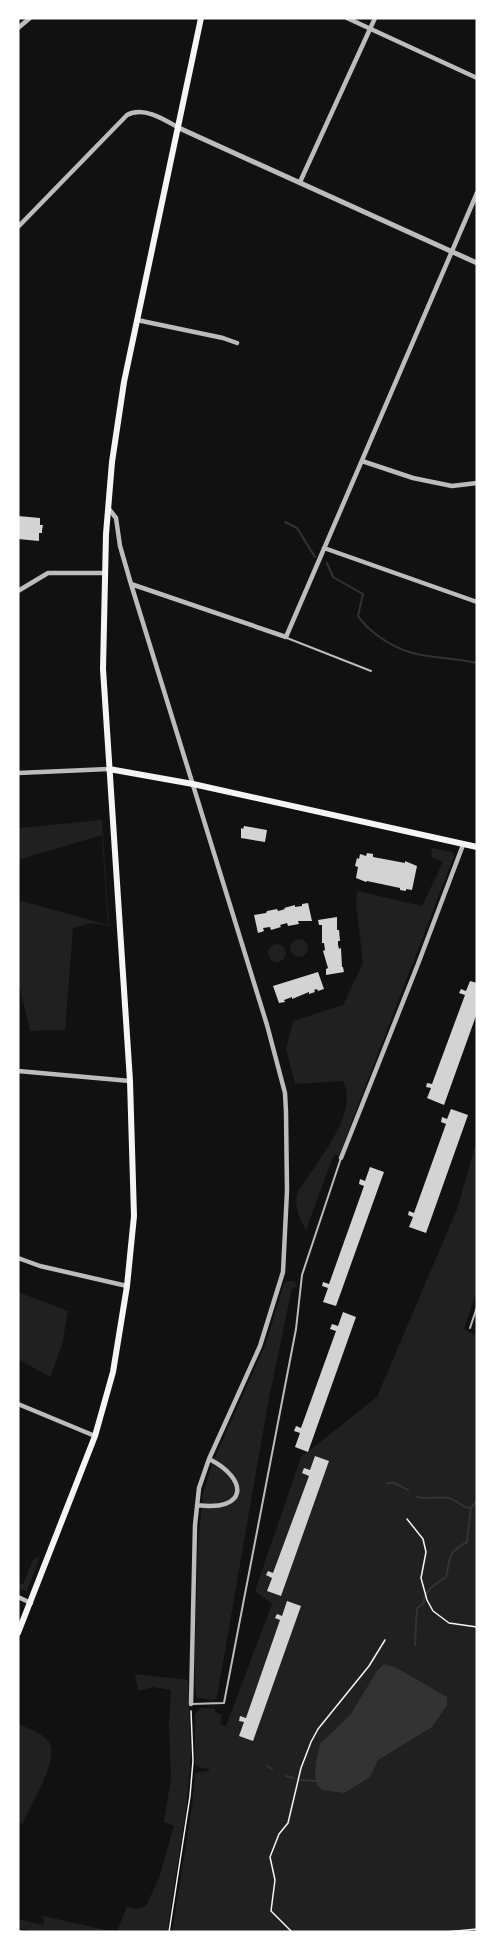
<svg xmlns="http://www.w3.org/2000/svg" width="495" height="1950" viewBox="0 0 495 1950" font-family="Manrope,sans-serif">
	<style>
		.green { fill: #202020 }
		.water { fill: #333 }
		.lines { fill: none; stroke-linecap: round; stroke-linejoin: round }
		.stream { stroke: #333; stroke-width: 2 }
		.building { fill: #d3d3d3 }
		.path { stroke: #f5f5f5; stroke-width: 1.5 }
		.service { stroke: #bcbcbc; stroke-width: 2 }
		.minor { stroke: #bcbcbc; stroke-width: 4.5 }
		.tertiary { stroke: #bcbcbc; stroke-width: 5 }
		.secondary { stroke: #f5f5f5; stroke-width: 6 }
	</style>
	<rect width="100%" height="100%" fill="#111"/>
	<!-- green -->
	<path class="green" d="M102 820 109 926 92 923 73 928 65 1030 30 1031 18 980V900L108 925 102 835 18 860V828Z
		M432 848 452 852 454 856 339 1155H334L331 1162 306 1230C300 1220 294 1206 297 1194 299 1189 304 1183 307 1178 324 1153 358 1111 343 1081L295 1084 286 1049 293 1021 343 1005 363 963 356 903 357 891 422 906 443 862 431 857Z
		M290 948a9 9 0 1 1 18 0a9 9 0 1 1-18 0Z
		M268 953a9 9 0 1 1 18 0a9 9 0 1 1-18 0Z
		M477 1140V1290L464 1329 477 1336V1932H172L192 1807 195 1775 198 1772 209 1771V1769L198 1767 195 1764V1714L201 1708 215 1709V1712L222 1715 220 1724 226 1726 272 1604 255 1591 301 1457 377 1397 457 1209Z
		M288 1281H294L298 1287 292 1288 268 1403 217 1697 214 1700 197 1698 195 1686V1642L198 1544 203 1494 212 1464 266 1343 284 1284Z
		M18 1292 68 1311 62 1345 50 1377 18 1359Z
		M40 1556 27 1591 18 1589V1583L23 1584 33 1560Z
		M135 1674 188 1680 191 1756 186 1810 167 1932H117L127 1906 136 1909 146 1906 159 1878 174 1826 164 1822 171 1778 169 1726 171 1690 153 1687 138 1691Z
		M18 1724C28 1728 45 1734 50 1744 58 1761 30 1807 22 1824L18 1822Z
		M43 1916 116 1932H39L18 1928V1919L44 1925Z"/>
	<!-- water -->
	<path class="water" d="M384 1664 395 1667 447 1697V1705L432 1727 378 1760 370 1777 344 1793 322 1790 318 1786 315 1776 316 1762 320 1744 351 1714 377 1671Z"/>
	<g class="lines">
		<!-- stream -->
		<path class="stream" d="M285 522 297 528 315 557
			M327 563 333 577 363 594 358 616C364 625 370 630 378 636 414 662 438 654 477 663
			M387 1483H394L408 1490
			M417 1497C428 1500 438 1496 448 1498 457 1499 461 1508 471 1508
			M415 1645 417 1608 423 1604C425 1590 435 1584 446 1577 451 1556 447 1553 467 1542L471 1508 477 1501
			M267 1766 272 1769
			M286 1776 294 1778
			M301 1780 316 1781"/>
	</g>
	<!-- building -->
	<path class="building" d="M18 516 40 518V525H43L42 530V533H39V541L18 539Z
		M244 826 267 830 265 842 241 838V828L243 829Z
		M367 853 373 854V857L405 863V861L417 866 412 890 406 889V891L400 890V888L367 881 366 882 356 878 358 867 355 866 357 858 359 859 360 854 366 856Z
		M308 903 312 921H298L299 924 288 926 287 923 280 925 281 927 271 930 270 927 263 928 264 931 258 933 254 915 266 913 267 911 277 909 278 911 282 910 285 909 284 908 295 905V907L302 906V904Z
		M337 917V930H339L340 941H338V945L339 949 341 948 342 967H343L344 972 326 975V969L328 968 323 951 325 950 324 943H322V925H319L318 920Z
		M318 972 324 989 318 991 317 989 314 990 315 992 309 994V992L292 999V997L284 1000 285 1002 279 1003 273 986Z
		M470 981 477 983V1013L444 1105 427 1098 431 1088 426 1087 427 1083 432 1084 465 995 459 993 461 989 466 991Z
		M451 1109 468 1115 426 1233 409 1227 413 1217 408 1215 409 1211 414 1213 446 1124 441 1122 442 1117 447 1119Z
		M370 1167 384 1172 336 1306 323 1302 328 1288 322 1286 323 1282 329 1284 364 1186 359 1184 360 1179 365 1181Z
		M343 1312 356 1317 308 1452 295 1447 300 1433 294 1431 296 1426 301 1428 336 1331 330 1329 332 1324 338 1326Z
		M315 1456 329 1461 281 1596 267 1591 272 1578 266 1575 268 1571 273 1573 309 1476 302 1473 304 1468 310 1470Z
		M287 1601 301 1606 253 1741 239 1736 244 1722 239 1721 240 1716 246 1718 280 1620 275 1618 277 1614 282 1616Z"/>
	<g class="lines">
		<!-- path -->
		<path class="path" d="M407 1519 423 1539 426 1552 421 1578 427 1600 433 1611 449 1623 477 1627
			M18 1931 25 1932
			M169 1932 190 1796 193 1761 191 1711
			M292 1932 271 1911 275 1880 270 1857 279 1834 288 1823 301 1768 311 1742 318 1729 369 1666 385 1640
			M446 1932 477 1929"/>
		<!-- service -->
		<path class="service" d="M287 638 371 671
			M470 1328 477 1307
			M191 1704 224 1703 296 1329 302 1275 341 1158"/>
		<!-- minor -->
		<path class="minor" d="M347 18 477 78
			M18 28 30 18
			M300 182 375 18
			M18 227 127 115C143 106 164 119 179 128
			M137 320 223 338 237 343
			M362 461 413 478 452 486 477 483
			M109 509 116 518 120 546 131 584 267 1025 285 1093 286 1112 287 1191 283 1272 260 1346 209 1459 199 1488 195 1525 191 1704
			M324 548 477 602
			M131 584 286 637 477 193
			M18 591 48 573H104
			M18 773 109 769
			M18 1071 130 1081
			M341 1158 418 964 463 845
			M18 1258 40 1266 127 1286
			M18 1404 95 1436
			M197 1505C248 1512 249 1479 209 1459
			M18 1597 31 1603"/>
		<!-- tertiary -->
		<path class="tertiary" d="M179 128 477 263"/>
		<!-- secondary -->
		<path class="secondary" d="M109 769 193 784 477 847
			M18 1633 95 1436 113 1372 127 1286 134 1216 130 1081 103 669 106 534 112 462 124 382 201 18"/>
	</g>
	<!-- border -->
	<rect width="495" height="1950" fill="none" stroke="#ffffff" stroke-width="39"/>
</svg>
